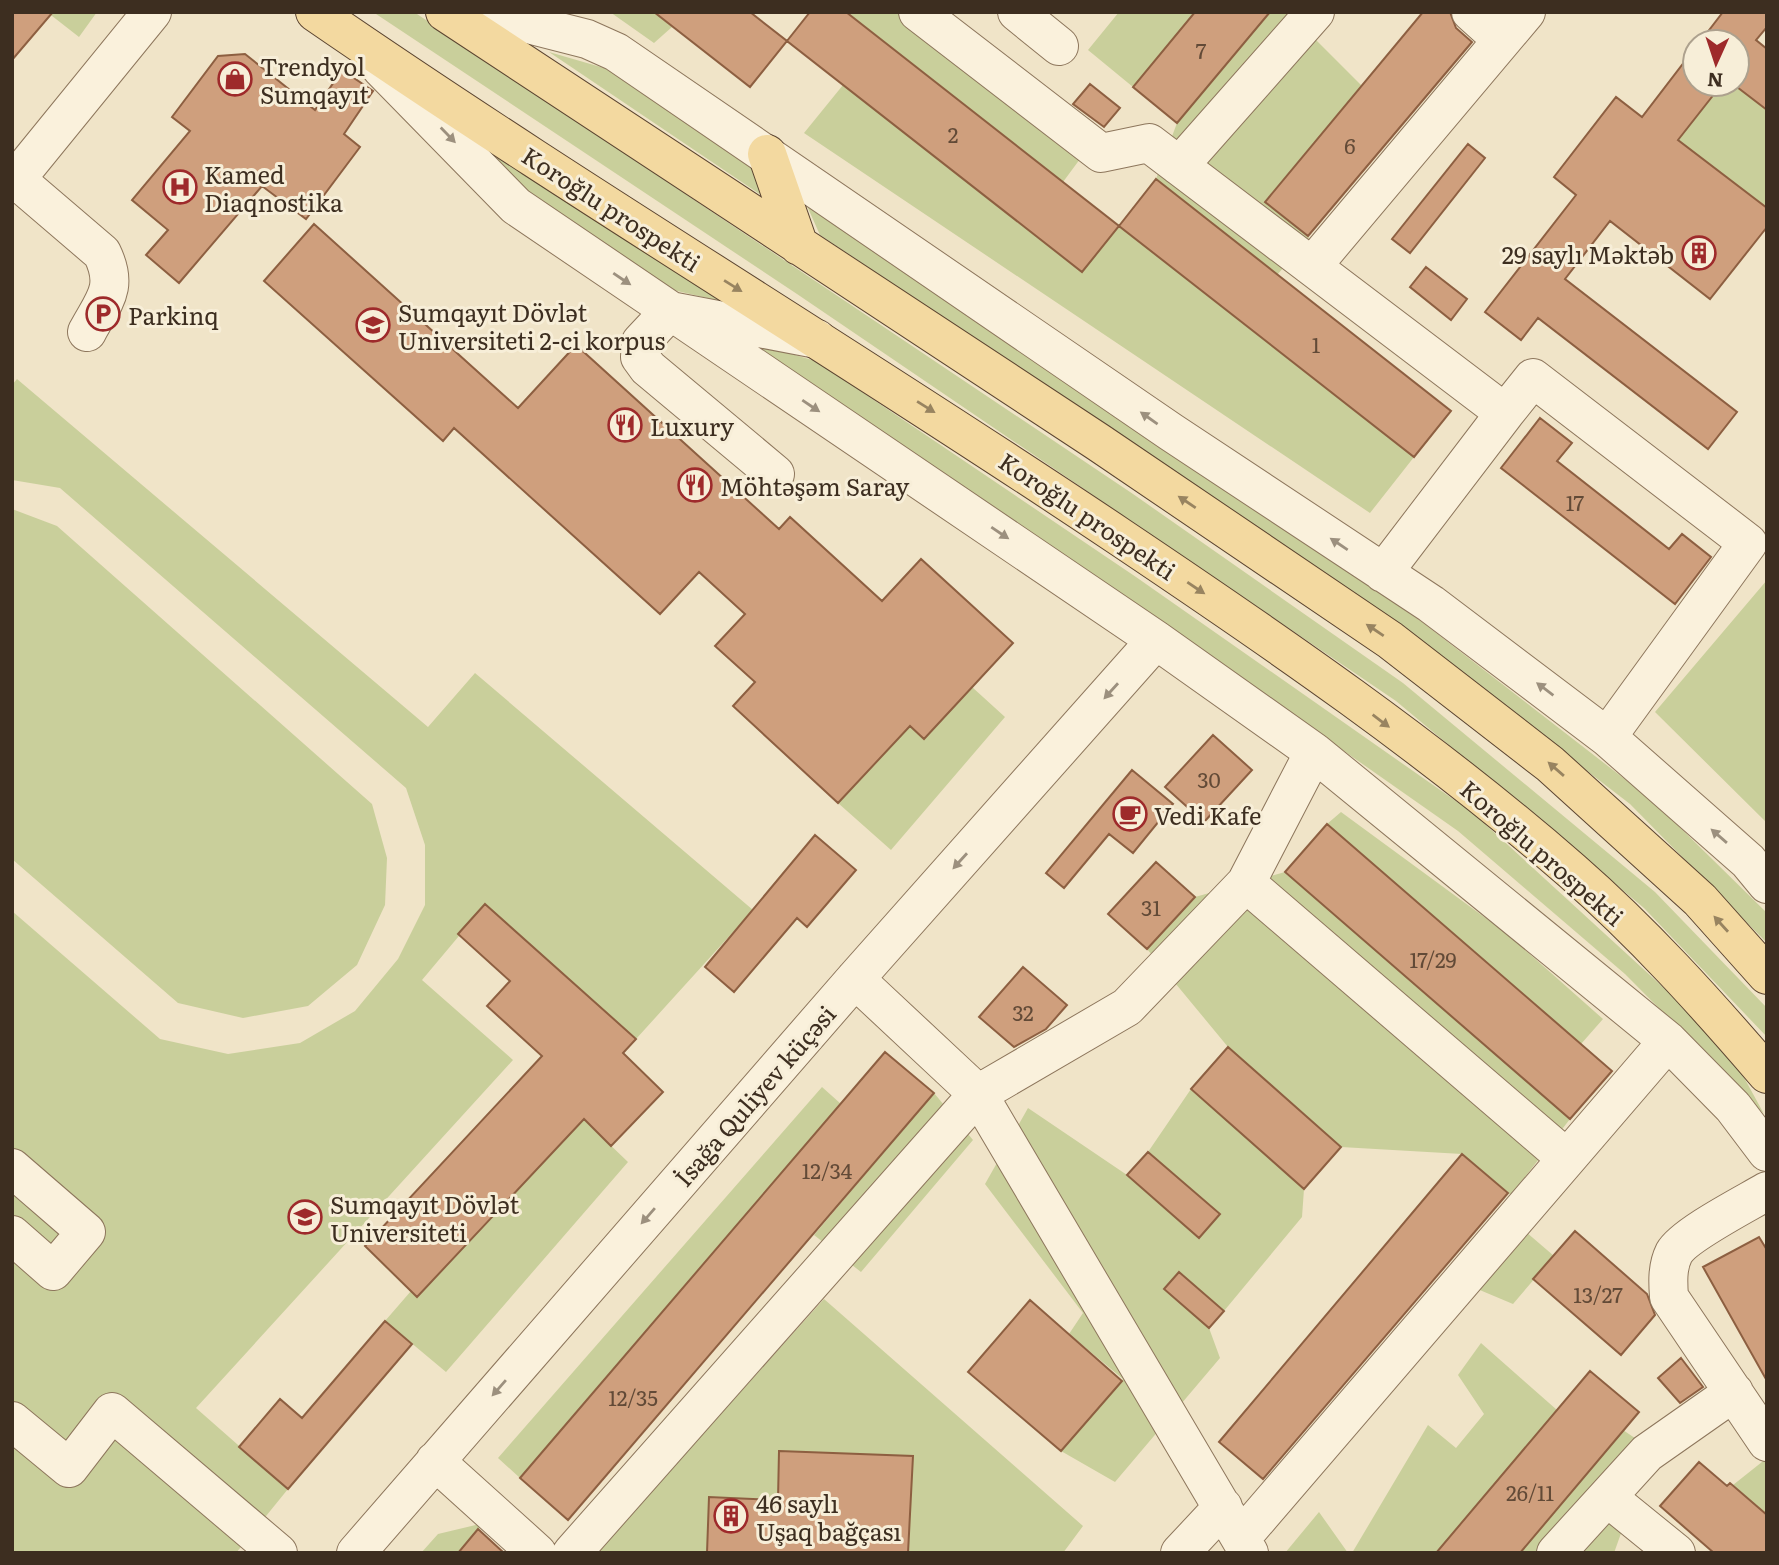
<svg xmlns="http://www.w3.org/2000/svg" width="1779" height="1565" viewBox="0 0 1779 1565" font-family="Literata,serif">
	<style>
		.green { fill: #c9cf9b }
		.building { fill: #cf9f7d; stroke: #8d5f41; stroke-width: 2 }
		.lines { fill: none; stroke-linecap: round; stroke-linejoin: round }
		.minor-casing { stroke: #8d765c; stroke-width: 40 }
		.major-casing { stroke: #5b4430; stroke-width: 40 }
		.minor { stroke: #faf1dc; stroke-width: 38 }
		.major { stroke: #f3d9a0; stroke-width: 38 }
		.oneway { fill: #9c907e }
		.oneway2 { fill: #988460 }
		.labels { text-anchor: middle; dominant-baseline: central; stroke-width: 6; stroke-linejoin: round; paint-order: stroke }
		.number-label { font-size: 21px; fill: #624a37 }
		.poi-label { font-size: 24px; fill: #3d2e20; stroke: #f7eed8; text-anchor: start }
		.street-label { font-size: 24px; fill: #3d2e20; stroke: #f7eed8 }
	</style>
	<rect width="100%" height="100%" fill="#f0e4c8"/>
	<!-- green -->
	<path class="green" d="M47 12H97L79 37Z
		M373 12H414L1133 494 1403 683 1655 892 1767 1008V1037L1644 908 1396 701 797 294Z
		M610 12H654L672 27 654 43Z
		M846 12H950L1100 132 1063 182Z
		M1119 12H1195L1133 87 1088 50Z
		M1270 12H1288L1362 86 1265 201 1309 238 1277 275 1156 179 1177 123Z
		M549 52 611 70 755 170 773 203Z
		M1722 84H1734L1767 110V208L1678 140Z
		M843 85 1082 272 1119 226 1414 457 1370 513 804 133Z
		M477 136 720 301 656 286 523 197Z
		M803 197 1422 622 1653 801 1767 913V943L1630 804 1377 609 820 235Z
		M742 340 816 361 1136 577 1473 813 1676 999 1741 1072 1764 1114 1625 974 1458 831 1133 603Z
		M17 379 428 727 475 673 753 910 636 1039 485 905 422 980 513 1060 196 1408 288 1489 236 1553H12V911L160 1039 228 1054 300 1043 355 1011 398 959 425 905V845L406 788 60 488 12 480V385Z
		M12 509 57 526 372 804 387 858 385 905 357 965 308 1006 243 1018 178 1003 12 859Z
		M1767 580V823L1655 712Z
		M972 687 1005 717 891 850 838 803 910 726Z
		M1341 812 1506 933 1603 1019 1581 1044 1327 824Z
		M1285 872 1570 1119 1511 1195 1462 1154 1341 1147 1228 1047 1147 949 1195 897Z
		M822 1087 841 1104 520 1478 498 1458Z
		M1191 1089 1304 1189 1302 1217 1224 1311 1179 1272 1164 1289 1209 1328 1220 1358 1115 1482 1061 1451 1123 1379 1069 1334 1083 1313 985 1184 1028 1108 1127 1175 1219 1214 1148 1152Z
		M934 1093 973 1140 861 1272 814 1235Z
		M577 1113 628 1162 446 1372 385 1321 411 1291 418 1296 579 1124Z
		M1499 1209 1554 1256 1513 1304 1444 1275Z
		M824 1299 1083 1526 1063 1553H908L909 1537 858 1498 911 1500 913 1456 780 1451 778 1495 832 1497 830 1534 709 1498 707 1553H596Z
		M1481 1343 1557 1410 1436 1553H1352L1428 1425 1456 1448 1484 1414 1458 1375Z
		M1623 1430 1651 1449 1614 1553H1520Z
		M1767 1458V1515L1733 1485Z
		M1319 1512 1348 1553H1285Z
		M484 1523 458 1553H421L438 1534Z"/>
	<!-- building -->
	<path class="building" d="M12 12H53L12 60Z
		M654 12H750L787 41 750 87Z
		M810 12H846L1119 226 1082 272 787 41Z
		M1195 12H1270L1177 123 1133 87Z
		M1423 12H1450L1456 28 1472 42 1308 236 1265 202Z
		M1723 12H1767V27L1756 40 1767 49V110L1737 87V42H1700Z
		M1695 48V84H1722L1678 140 1767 208V227L1710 299 1610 221 1565 279 1737 412 1708 449 1538 318 1521 340 1485 312 1576 195 1554 177 1616 97 1642 117Z
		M245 54 315 110 342 70 373 91 344 134 360 147 306 219 262 186 179 283 146 255 168 230 132 200 190 131 172 117 218 56Z
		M1090 84 1120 108 1104 127 1073 104Z
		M1468 144 1485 158 1410 253 1392 239Z
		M1156 179 1451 411 1414 457 1119 226Z
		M314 224 518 408 576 345 779 529 790 517 882 601 921 559 1013 643 924 739 910 726 838 803 733 706 755 682 715 646 745 614 699 572 660 614 454 428 443 441 264 281Z
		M1426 267 1467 299 1451 320 1410 287Z
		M1540 418 1572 443 1557 461 1669 549 1682 534 1711 557 1675 604 1501 468Z
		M1213 735 1252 770 1204 822 1165 787Z
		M1132 770 1173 804 1133 853 1109 834 1064 888 1046 873Z
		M1327 824 1612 1071 1570 1119 1285 872Z
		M815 835 856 870 807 927 797 918 734 992 705 967Z
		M1156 862 1195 897 1147 949 1108 914Z
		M485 904 636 1039 623 1053 663 1092 611 1146 584 1119 417 1297 365 1246 542 1056 487 1006 510 981 458 934Z
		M1023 967 1067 1005 1046 1029 1014 1047 979 1017Z
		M1228 1047 1341 1147 1304 1189 1191 1089Z
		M885 1052 934 1093 568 1520 520 1478Z
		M1148 1152 1220 1214 1199 1238 1127 1175Z
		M1462 1154 1508 1193 1263 1479 1219 1442Z
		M1575 1231 1647 1294 1655 1315 1621 1355 1533 1279Z
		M1759 1237 1767 1250V1381L1703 1267Z
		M1179 1272 1224 1311 1209 1328 1164 1289Z
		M1030 1300 1122 1381 1061 1451 968 1372Z
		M385 1321 412 1344 288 1489 239 1447 280 1399 302 1418Z
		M1681 1358 1703 1387 1680 1403 1658 1378Z
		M1590 1371 1639 1412 1520 1553H1436Z
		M779 1451 913 1456 908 1553H707L709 1497 778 1500Z
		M1699 1462 1727 1486 1730 1483 1767 1515V1553H1714L1660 1506Z
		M478 1529 504 1553H458Z"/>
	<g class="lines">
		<defs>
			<path id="minor" d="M481 12 587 39 616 52 1171 432 1431 604 1607 737 1748 861 1767 884
				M918 12 1101 153 1149 143 1505 413 1383 573
				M1017 12 1059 46
				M1471 12 1502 40
				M381 68 516 206 1156 640 1314 752 1668 1041 1733 1107 1767 1152
				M1179 166 1315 12
				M12 176 102 253C119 288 104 300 87 332
				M12 184 152 12
				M1313 265 1526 12
				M1505 413 1533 378 1748 543 1607 737
				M775 474 648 368 640 357 641 342 670 311 817 339
				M1246 883 1566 1158
				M12 1168 86 1232 53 1271 12 1235
				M1767 1191C1747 1203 1684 1235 1674 1253 1667 1267 1668 1283 1669 1297L1767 1442
				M12 1421 69 1468 112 1412 278 1553
				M435 1461 537 1553
				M1607 1497 1676 1553
				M1241 1538 1668 1041
				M356 1553 855 979 1156 640
				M572 1553 978 1094 855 979
				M1180 1553 1223 1507
				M1249 1553 978 1094 1127 1007 1246 883 1314 752
				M1556 1553 1647 1453 1734 1392"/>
			<path id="major" d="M315 12C579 194 854 358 1120 537 1275 641 1431 748 1572 871 1643 933 1706 1003 1767 1074
				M445 12 1098 442 1390 640 1550 764 1700 900 1767 975
				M767 154 799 246"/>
		</defs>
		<!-- minor casing -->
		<use href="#minor" class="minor-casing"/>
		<!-- major casing -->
		<use href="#major" class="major-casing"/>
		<!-- minor -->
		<use href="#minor" class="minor"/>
		<!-- major -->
		<use href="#major" class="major"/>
	</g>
	<!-- one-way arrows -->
	<defs><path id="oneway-solid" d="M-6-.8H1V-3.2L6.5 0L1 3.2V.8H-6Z" transform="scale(1.75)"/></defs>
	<g class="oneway">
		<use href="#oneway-solid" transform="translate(448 135) rotate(46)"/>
		<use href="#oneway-solid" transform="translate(622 279) rotate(34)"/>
		<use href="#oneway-solid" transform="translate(811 406) rotate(34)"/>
		<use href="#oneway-solid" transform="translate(1149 418) rotate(-145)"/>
		<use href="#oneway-solid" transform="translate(1000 533) rotate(34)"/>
		<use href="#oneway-solid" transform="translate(1339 544) rotate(-146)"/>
		<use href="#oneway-solid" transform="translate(1545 689) rotate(-143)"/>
		<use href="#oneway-solid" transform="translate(1111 691) rotate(132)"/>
		<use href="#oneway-solid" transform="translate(1719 836) rotate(-139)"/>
		<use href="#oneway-solid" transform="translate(960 861) rotate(132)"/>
		<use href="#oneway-solid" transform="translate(648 1216) rotate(131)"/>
		<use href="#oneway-solid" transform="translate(499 1388) rotate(131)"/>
	</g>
	<g class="oneway2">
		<use href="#oneway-solid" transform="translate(733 286) rotate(32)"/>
		<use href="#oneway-solid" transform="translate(926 407) rotate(32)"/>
		<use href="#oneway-solid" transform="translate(1187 502) rotate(-146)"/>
		<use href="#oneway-solid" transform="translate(1196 588) rotate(34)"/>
		<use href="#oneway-solid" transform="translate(1375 630) rotate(-146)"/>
		<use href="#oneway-solid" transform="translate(1381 721) rotate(37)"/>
		<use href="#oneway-solid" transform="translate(1556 769) rotate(-139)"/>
		<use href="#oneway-solid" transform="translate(1721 924) rotate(-132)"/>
	</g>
	<!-- icons -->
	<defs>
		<symbol id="shop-ring" viewBox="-11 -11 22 22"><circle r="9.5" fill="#f7eed8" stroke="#9e2a2b" stroke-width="1.5"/><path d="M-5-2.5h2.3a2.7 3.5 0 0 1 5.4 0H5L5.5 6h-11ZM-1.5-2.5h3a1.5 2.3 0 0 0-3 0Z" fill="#9e2a2b"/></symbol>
		<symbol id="hospital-ring" viewBox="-11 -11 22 22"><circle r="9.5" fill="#f7eed8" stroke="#9e2a2b" stroke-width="1.5"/><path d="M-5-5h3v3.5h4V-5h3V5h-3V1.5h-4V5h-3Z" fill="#9e2a2b"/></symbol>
		<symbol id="building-ring" viewBox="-11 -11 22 22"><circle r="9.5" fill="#f7eed8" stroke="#9e2a2b" stroke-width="1.5"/><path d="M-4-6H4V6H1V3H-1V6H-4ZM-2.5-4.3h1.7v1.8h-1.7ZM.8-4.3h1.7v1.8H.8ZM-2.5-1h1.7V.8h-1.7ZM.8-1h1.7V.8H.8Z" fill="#9e2a2b"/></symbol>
		<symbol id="parking-ring" viewBox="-11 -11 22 22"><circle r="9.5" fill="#f7eed8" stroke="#9e2a2b" stroke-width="1.5"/><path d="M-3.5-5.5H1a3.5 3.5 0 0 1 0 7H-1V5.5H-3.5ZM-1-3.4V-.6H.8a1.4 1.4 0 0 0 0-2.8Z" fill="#9e2a2b"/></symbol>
		<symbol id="university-ring" viewBox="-11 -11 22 22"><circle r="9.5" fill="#f7eed8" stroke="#9e2a2b" stroke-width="1.5"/><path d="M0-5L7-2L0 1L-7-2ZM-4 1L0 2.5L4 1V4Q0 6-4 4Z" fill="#9e2a2b"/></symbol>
		<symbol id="restaurant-ring" viewBox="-11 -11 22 22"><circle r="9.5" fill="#f7eed8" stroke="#9e2a2b" stroke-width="1.5"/><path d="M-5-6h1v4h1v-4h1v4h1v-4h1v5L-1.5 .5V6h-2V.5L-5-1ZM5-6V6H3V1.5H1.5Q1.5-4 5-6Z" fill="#9e2a2b"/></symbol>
		<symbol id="cafe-ring" viewBox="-11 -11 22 22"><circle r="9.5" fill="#f7eed8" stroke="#9e2a2b" stroke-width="1.5"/><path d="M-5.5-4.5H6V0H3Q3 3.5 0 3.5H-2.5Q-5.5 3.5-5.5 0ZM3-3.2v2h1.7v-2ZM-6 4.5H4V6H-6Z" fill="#9e2a2b"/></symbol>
	</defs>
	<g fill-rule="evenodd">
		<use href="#shop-ring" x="216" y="60" width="38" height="38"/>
		<use href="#hospital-ring" x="161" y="168" width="38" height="38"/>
		<use href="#building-ring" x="1680" y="234" width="38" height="38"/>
		<use href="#parking-ring" x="84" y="295" width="38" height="38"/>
		<use href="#university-ring" x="354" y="306" width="38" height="38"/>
		<use href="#restaurant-ring" x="606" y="406" width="38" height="38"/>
		<use href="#restaurant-ring" x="676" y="466" width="38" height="38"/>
		<use href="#cafe-ring" x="1111" y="795" width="38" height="38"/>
		<use href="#university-ring" x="286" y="1198" width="38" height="38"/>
		<use href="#building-ring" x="712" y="1497" width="38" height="38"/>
	</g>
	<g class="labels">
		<!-- number labels -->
		<g class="number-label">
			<text x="1201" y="49">7</text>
			<text x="953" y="133">2</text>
			<text x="1350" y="144">6</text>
			<text x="1316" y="343">1</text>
			<text x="1575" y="501">17</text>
			<text x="1209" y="778">30</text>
			<text x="1151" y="906">31</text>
			<text x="1433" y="958">17/29</text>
			<text x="1023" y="1011">32</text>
			<text x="827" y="1169">12/34</text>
			<text x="1598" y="1293">13/27</text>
			<text x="633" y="1396">12/35</text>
			<text x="1530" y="1491">26/11</text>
		</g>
		<!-- poi labels -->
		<g class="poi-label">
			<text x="260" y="65">Trendyol<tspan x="260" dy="28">Sumqayıt</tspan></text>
			<text x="204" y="173">Kamed<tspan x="204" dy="28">Diaqnostika</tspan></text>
			<text x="1674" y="253" text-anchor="end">29 saylı Məktəb</text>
			<text x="398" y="311">Sumqayıt Dövlət<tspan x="398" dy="28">Universiteti 2-ci korpus</tspan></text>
			<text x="128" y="314">Parkinq</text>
			<text x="650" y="425">Luxury</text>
			<text x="720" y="485">Möhtəşəm Saray</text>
			<text x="1154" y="814">Vedi Kafe</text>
			<text x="330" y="1203">Sumqayıt Dövlət<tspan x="330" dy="28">Universiteti</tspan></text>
			<text x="756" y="1502">46 saylı<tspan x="756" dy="28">Uşaq bağçası</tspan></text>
		</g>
		<!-- street labels -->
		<g class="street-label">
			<text transform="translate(612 208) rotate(33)">Koroğlu prospekti</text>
			<text transform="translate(1088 515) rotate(34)">Koroğlu prospekti</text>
			<text transform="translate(1543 852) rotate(41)">Koroğlu prospekti</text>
			<text transform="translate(754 1095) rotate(-49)">İsağa Quliyev küçəsi</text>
		</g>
	</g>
	<!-- border -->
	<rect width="1779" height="1565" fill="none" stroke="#3d2e20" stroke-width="28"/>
	<!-- north arrow -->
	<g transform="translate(1716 63) rotate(183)"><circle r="33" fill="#f7eed8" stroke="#ada18e" stroke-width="2"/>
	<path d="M0-5L12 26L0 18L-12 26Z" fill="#9e2a2b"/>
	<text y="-10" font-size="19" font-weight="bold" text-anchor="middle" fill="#3d2e20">N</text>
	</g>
</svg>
